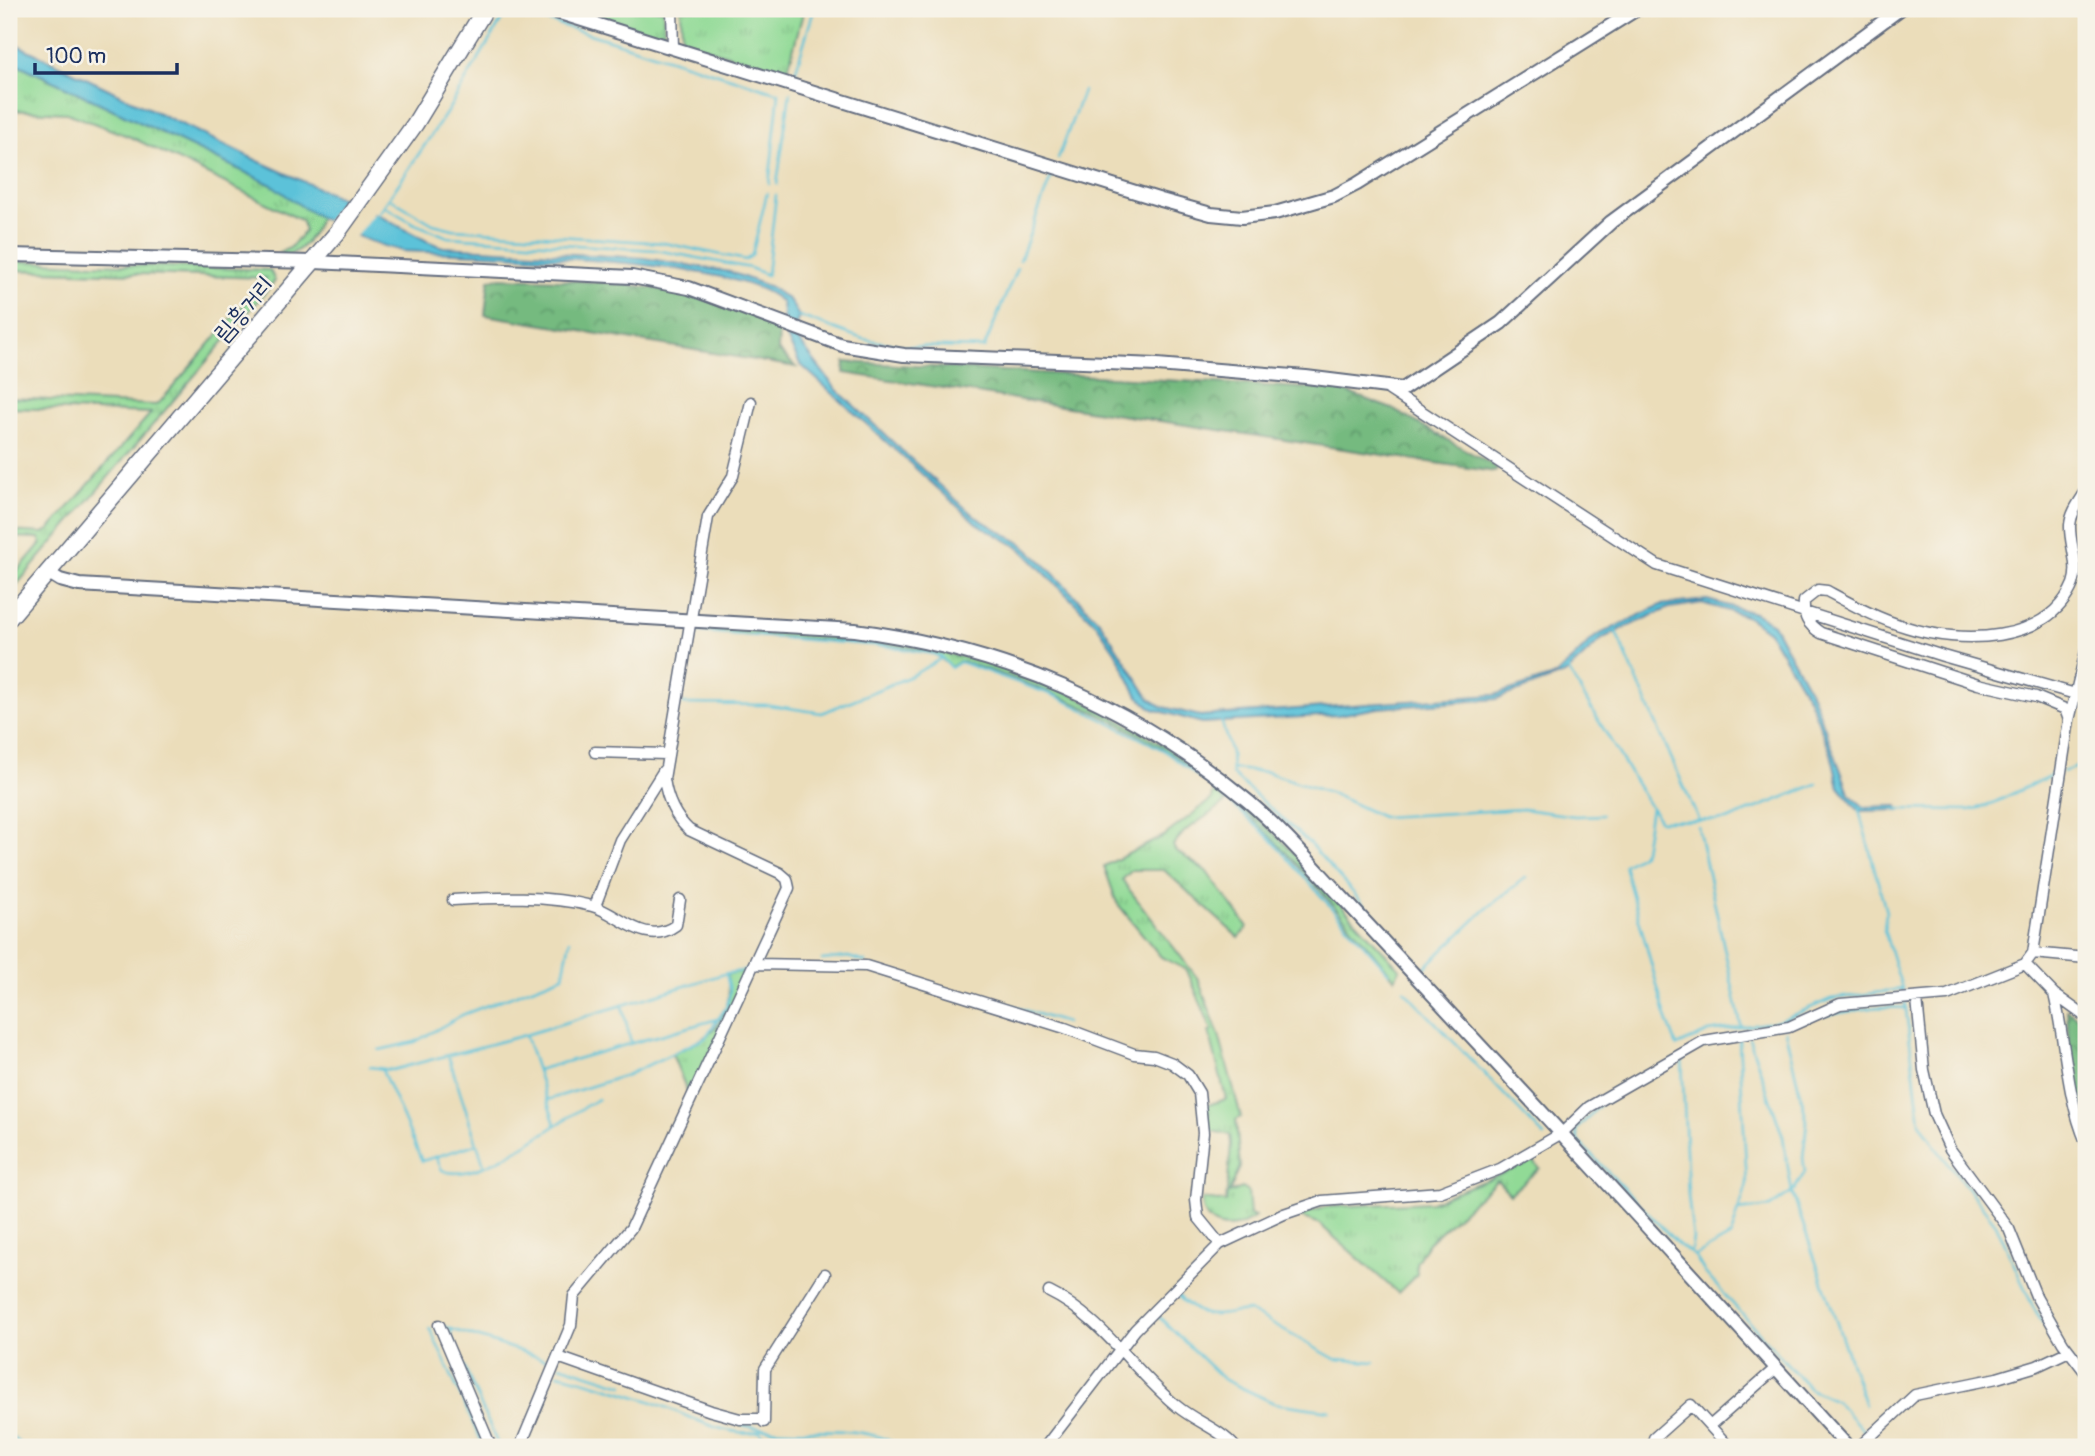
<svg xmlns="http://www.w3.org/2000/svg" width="2095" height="1456" viewBox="0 0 2095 1456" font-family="Pangolin,'Poor Story',sans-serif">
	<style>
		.grass { fill: url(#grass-tufts); stroke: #56847a; stroke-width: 2 }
		.forest { fill: url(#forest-crowns); stroke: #48746e; stroke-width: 2 }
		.water { fill: #5cc2d9; stroke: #3c789c; stroke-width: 2 }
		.pier { fill: #ebddba }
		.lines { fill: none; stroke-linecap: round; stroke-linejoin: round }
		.stream { stroke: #5cc2d9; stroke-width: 2.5 }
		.minor-casing { stroke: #646c7e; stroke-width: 13 }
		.tertiary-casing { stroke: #646c7e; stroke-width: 16 }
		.primary-casing { stroke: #646c7e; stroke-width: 19 }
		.minor { stroke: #fff; stroke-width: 10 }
		.tertiary { stroke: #fff; stroke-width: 12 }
		.primary { stroke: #fff; stroke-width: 16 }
		.labels { text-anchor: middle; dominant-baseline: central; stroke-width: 5; stroke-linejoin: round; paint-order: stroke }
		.street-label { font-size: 24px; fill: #1b2f5e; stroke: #f7f3e8 }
	</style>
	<defs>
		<pattern id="grass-tufts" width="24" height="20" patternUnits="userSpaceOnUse" patternTransform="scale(1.75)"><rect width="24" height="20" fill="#91da96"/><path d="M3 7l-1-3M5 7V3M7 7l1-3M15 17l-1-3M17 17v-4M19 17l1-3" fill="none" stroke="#7cbb84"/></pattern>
		<pattern id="forest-crowns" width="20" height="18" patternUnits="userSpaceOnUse" patternTransform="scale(1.75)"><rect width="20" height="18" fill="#74ba7f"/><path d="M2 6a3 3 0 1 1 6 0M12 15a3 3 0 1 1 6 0" fill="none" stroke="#5e986b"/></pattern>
	</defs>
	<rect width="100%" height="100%" fill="#f7f3e8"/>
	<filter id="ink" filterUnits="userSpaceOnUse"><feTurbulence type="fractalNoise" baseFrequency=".0143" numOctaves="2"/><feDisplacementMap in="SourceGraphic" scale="14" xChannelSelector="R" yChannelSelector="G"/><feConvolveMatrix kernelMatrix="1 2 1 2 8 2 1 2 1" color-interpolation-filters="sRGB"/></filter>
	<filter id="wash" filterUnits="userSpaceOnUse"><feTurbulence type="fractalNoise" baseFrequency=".00686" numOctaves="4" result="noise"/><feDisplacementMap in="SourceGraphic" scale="28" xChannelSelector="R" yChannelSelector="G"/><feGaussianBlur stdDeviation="1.57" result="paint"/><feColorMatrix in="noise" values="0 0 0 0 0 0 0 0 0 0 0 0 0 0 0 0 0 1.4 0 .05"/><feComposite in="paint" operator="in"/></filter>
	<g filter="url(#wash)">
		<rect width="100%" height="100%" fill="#ebddba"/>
		<!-- grass -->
		<path class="grass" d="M575 9H663L664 33 661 35Z
			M681 9H804L787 73 682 41Z
			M9 60 272 185 321 217C313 234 303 253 284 256L280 252 290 248 305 231 301 220 133 138 67 113 9 110Z
			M9 261 270 270 275 281 9 594V581L41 543 39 538 9 537V531L43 533 49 530 151 413 9 408V398L155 405 161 401 266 278 9 270Z
			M693 624 857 634 985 662 1075 696 1144 733 1184 759 1233 797 1283 842 1400 969 1395 979C1327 897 1256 807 1165 750 1104 712 1029 681 960 661L951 667 934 653 885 644 692 630Z
			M1214 790 1226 802 1184 832 1173 845 1175 850 1206 871 1248 927 1239 938 1164 870H1132L1122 880 1198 979 1219 1035 1241 1117 1236 1120 1240 1167 1229 1193 1242 1188 1248 1191 1250 1215 1255 1217C1234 1233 1202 1231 1202 1199L1226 1202 1231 1144 1230 1135 1209 1130 1205 1106 1226 1099 1209 1032 1212 1030 1187 970 1161 957 1117 903 1104 866 1164 836 1212 799Z
			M745 971 750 973 689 1096 672 1054C711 1037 736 1021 727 974Z
			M1533 1161 1540 1168 1510 1194 1497 1180 1428 1243 1416 1263 1417 1274 1398 1293 1318 1223 1297 1216 1326 1207 1431 1202Z"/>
		<!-- forest -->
		<path class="forest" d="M499 278C593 281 694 281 779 329L778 350 796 367 485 315 489 280Z
			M845 362 1341 390 1392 409 1498 468 1495 472 844 373Z
			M2067 1010 2086 1023V1133L2070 1071Z"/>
		<!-- water -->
		<path class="water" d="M9 41 258 161 378 215 427 241 443 247 643 258 730 272 770 287 789 300 799 316 793 333 836 389 913 461 974 516 1022 544 1043 563 1100 622 1150 699 1163 707 1200 716 1495 695 1556 675 1596 636 1661 605 1707 600 1754 613 1773 624 1813 697 1850 795 1864 807 1898 806 1899 810 1859 811 1839 787 1831 753 1809 699 1769 632 1746 616 1702 603 1669 608 1622 629 1603 638 1565 674 1496 699 1378 708 1338 715 1202 723 1153 709 1138 696 1116 653 1097 625 1020 548 976 523 800 364 785 334 782 303C742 256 473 255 403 251 356 240 310 215 272 185L9 60Z"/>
		<!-- pier -->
		<path class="pier" d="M344 197 376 210 354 239 325 223Z"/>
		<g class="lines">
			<!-- stream -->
			<path class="stream" d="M794 76 813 13
				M1058 159 1083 91
				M777 184 790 93
				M389 198 433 224 453 229 664 243 746 260 752 255 767 193
				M384 206 413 223 448 237 656 250 750 268 767 275 776 195
				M377 216 447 112 507 11 548 21 779 93 769 184
				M1020 260 1053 172
				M799 316 863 339 902 346 984 348 1017 268
				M1615 630 1699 821
				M692 631 885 646 933 654 941 657 951 668 960 662 1058 697 1165 751 1215 789 1270 838 1389 973
				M1567 668 1651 808 1644 850 1641 855 1624 865 1665 1014 1677 1046 1709 1032 1779 1021 1831 999 1903 989
				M683 704 769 705 822 713 911 676 942 658
				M1221 720 1231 753 1232 774 1309 843 1422 970 1485 910 1526 877
				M1233 769 1267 772 1335 795 1382 817 1523 809 1575 816 1602 815
				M2063 772 2086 764
				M1652 809 1660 821 1727 820 1817 784
				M1896 809 1969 810 1987 806 2056 773
				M1859 810 1886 912 1884 930 1904 995
				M1698 827 1741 1026
				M822 960 848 957 865 962
				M1404 990 1544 1136
				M992 1000 1066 1023
				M1905 1002 1920 1122 1936 1148 1996 1224 2033 1307 2062 1351
				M622 1005 631 1043
				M1826 1015 1878 1007 1906 1008
				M525 1035 555 1124
				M1749 1038 1783 1137 1792 1192 1865 1405
				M379 1050 415 1042 462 1015 563 976 570 940
				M448 1055 484 1165
				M1682 1059 1688 1196 1693 1238 1691 1251
				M370 1067 392 1070 525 1035 724 974 747 970
				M382 1070 422 1161 476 1144
				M537 1070 721 1018
				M547 1100 627 1075 705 1038 727 1006 730 992 726 973
				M1599 1106 1576 1130 1578 1141 1679 1245 1695 1256 1705 1273 1810 1389 1836 1401 1866 1433
				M436 1157 442 1170C479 1188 564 1116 598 1099
				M1738 1211 1770 1207 1794 1190 1805 1172 1803 1158 1807 1121 1785 1031
				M1695 1256 1731 1236 1747 1184 1739 1039
				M1176 1294C1206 1324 1212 1314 1249 1311L1335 1359 1375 1362
				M1157 1315 1223 1379 1274 1403 1330 1411
				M445 1327 551 1361
				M430 1329 484 1447
				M451 1329 452 1339 499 1447
				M2066 1357 2086 1381
				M560 1365 623 1385
				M558 1374C588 1380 617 1391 647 1400 681 1411 723 1439 760 1431
				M739 1424C783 1436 828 1425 872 1435 883 1437 893 1443 903 1447
				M760 1431 767 1447
				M9 1435 24 1447
				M1875 1440 1886 1447"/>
		</g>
	</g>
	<g filter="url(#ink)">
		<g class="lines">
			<defs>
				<path id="minor" d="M672 9 673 48
					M1389 390 1657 565 1943 656 2086 697
					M2069 720 2065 709 2036 697 1978 684 1821 633C1808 625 1803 617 1804 601L1818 590 1827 591C1853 605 1878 619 1906 627 1959 644 2048 645 2073 584 2080 565 2069 544 2070 525 2071 512 2080 501 2086 491
					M595 752 666 754
					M453 900C499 897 547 895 592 906 619 913 645 948 676 925L680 900
					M595 906 620 840 664 770
					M2033 953 2086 958
					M756 964 866 966 1065 1028 1134 1054 1154 1056 1172 1063 1188 1075 1199 1093 1203 1133 1196 1200 1198 1217 1220 1244
					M2025 964 2054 994 2086 1017
					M2054 994C2066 1044 2066 1095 2086 1142
					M1917 999 1924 1070 1934 1114 1950 1149 2009 1229 2036 1296 2063 1343 2086 1373
					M1049 1292C1103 1318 1133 1371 1178 1407 1195 1421 1221 1430 1235 1447
					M439 1325 491 1447
					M558 1357 711 1411 740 1419H763
					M764 1422 765 1369 825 1274
					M1710 1426 1776 1368
					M520 1447 571 1325 574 1296 631 1228 789 888 787 879 780 873 689 830C674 816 667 800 664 779L708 517 733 476 751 402
					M1045 1447 1135 1330 1220 1244 1284 1214 1322 1201 1440 1192 1500 1169 1562 1133 1589 1107 1704 1041 1789 1027 1840 1004 1947 995 2025 964 2033 953 2069 720 2086 651
					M1662 1447 1654 1438 1691 1405 1729 1447
					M1859 1447 1915 1395 1997 1378 2037 1366 2069 1351"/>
				<path id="tertiary" d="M547 9 1161 200 1211 214 1242 217 1275 213 1334 196 1357 184 1637 9
					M9 255 314 262 632 277 689 288 842 345 904 355 1157 365 1306 377 1403 389 1501 323 1611 222 1900 9
					M47 572 60 580 79 585 855 630C1005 650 1133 705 1249 802 1283 831 1312 865 1342 897 1390 949 1438 1000 1486 1052 1608 1183 1728 1315 1848 1447"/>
				<path id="primary" d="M9 618 337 233 415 124 485 9"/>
			</defs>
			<!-- minor casing -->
			<use href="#minor" class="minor-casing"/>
			<!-- tertiary casing -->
			<use href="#tertiary" class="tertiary-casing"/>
			<!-- primary casing -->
			<use href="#primary" class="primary-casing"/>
			<!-- minor -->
			<use href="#minor" class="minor"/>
			<!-- tertiary -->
			<use href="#tertiary" class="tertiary"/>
			<!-- primary -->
			<use href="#primary" class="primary"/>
		</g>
	</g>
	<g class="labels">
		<!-- street labels -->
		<g class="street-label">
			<text transform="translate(244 309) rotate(-49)">림흥거리</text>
		</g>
	</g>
	<!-- margin -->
	<rect width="2095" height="1456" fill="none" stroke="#f7f3e8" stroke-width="35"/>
	<!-- scale -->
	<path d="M35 63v10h142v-10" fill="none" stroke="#1b2f5e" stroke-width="3.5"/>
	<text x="46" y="63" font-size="21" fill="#1b2f5e" stroke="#f7f3e8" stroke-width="5" paint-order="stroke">100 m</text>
</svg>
